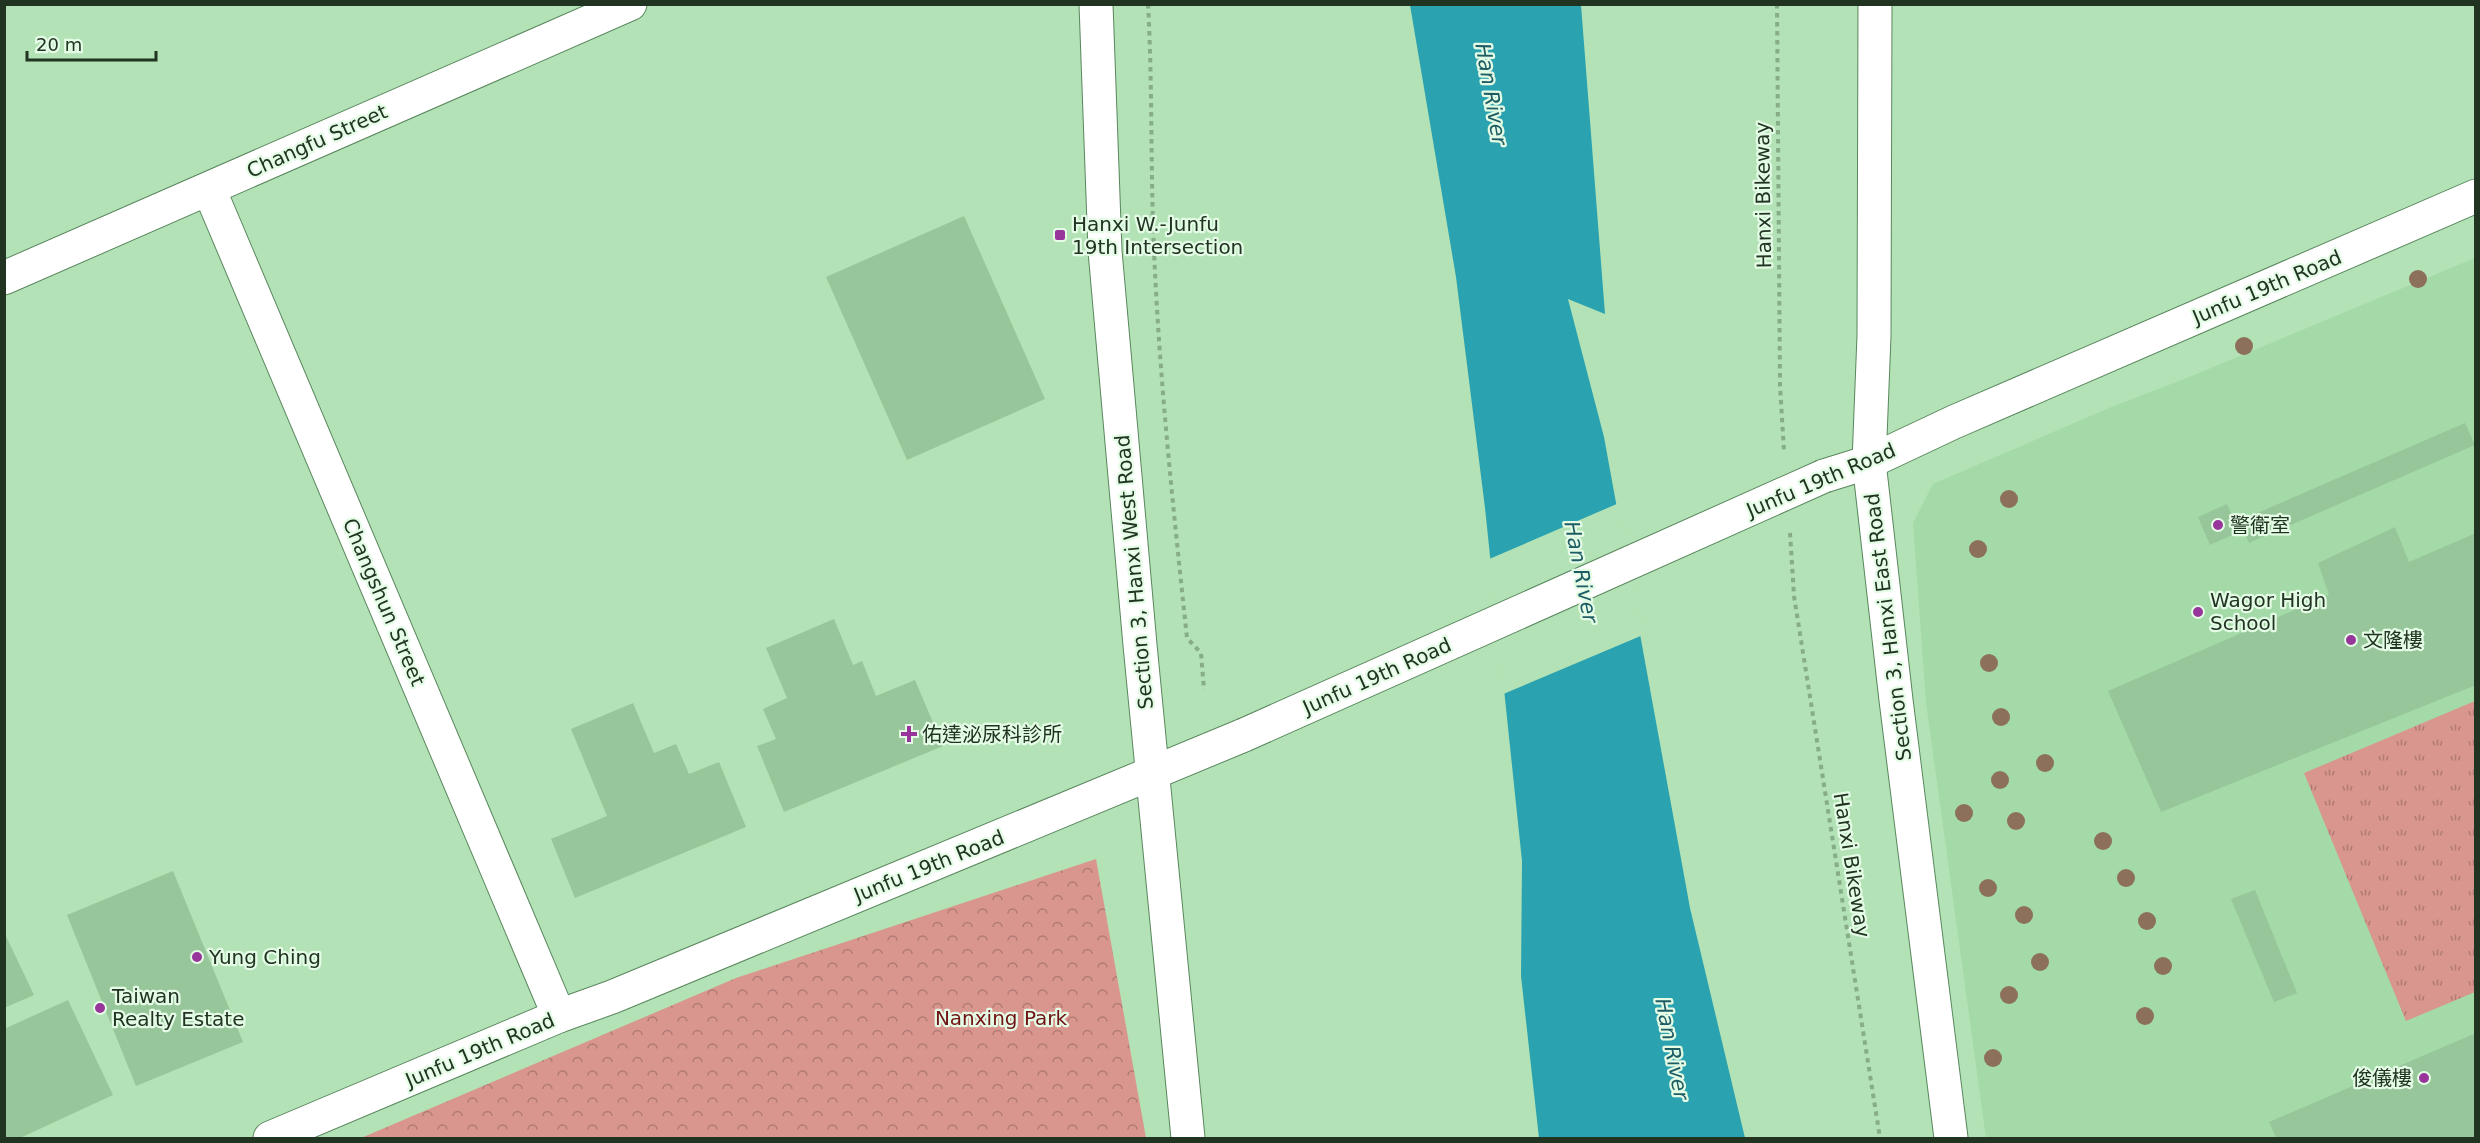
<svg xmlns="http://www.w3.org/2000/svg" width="2480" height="1143" viewBox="0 0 2480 1143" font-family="'DejaVu Sans','Noto Sans TC',sans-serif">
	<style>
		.built { fill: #a3daa7 }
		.grass { fill: url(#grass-tufts) }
		.park { fill: url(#park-crowns) }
		.water { fill: #2aa2af }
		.pier { fill: #b2e2b5 }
		.building { fill: #97c69a }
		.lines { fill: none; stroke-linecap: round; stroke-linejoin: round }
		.street-casing { stroke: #5a875e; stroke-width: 35 }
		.secondary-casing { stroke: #5a875e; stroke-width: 35 }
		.path { stroke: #86ad88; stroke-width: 4; stroke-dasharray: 4.5 4.5; stroke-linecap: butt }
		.street { stroke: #fff; stroke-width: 33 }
		.secondary { stroke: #fff; stroke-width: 33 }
		.secondary-bridge-casing { stroke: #5a875e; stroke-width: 35; stroke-linecap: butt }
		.secondary-bridge { stroke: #fff; stroke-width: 33 }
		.tree { fill: #8d705c }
		.poi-dot { fill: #98359b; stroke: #e4fce5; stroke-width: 2 }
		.labels { text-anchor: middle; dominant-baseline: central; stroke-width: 4.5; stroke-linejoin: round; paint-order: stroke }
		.street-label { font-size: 20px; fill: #213422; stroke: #e4fce5 }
		.poi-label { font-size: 20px; fill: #213422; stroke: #e4fce5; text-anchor: start }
		.park-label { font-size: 20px; fill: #6f1314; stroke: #e4fce5 }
		.water-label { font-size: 21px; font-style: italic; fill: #1e5c64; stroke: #e4fce5 }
	</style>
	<defs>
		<pattern id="grass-tufts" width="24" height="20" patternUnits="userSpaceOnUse" patternTransform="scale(1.5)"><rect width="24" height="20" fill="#d9968f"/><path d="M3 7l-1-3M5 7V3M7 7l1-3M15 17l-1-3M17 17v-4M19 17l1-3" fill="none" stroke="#b07b74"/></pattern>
		<pattern id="park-crowns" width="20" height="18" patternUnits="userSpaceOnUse" patternTransform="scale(1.5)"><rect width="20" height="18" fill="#d9968f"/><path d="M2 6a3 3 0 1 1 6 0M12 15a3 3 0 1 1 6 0" fill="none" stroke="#b07b74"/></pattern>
	</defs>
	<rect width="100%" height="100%" fill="#b2e2b5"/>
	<!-- built -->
	<path class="built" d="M2475 258V1138H1986L1926 702 1913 523 1933 484 2109 408 2192 376Z"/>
	<!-- grass -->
	<path class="grass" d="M2475 701V992L2406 1021 2304 773Z"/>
	<!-- park -->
	<path class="park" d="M1096 859 1146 1138H361L736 978Z"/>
	<!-- water -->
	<path class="water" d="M1410 5H1581L1605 314 1568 299 1604 437 1690 908 1745 1138H1539L1521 976 1522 861 1485 508 1456 277Z"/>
	<!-- pier -->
	<path class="pier" d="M1619 503 1643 635 1501 695 1487 560Z"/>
	<!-- building -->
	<path class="building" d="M964 216 1045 399 907 460 826 277Z
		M2465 423 2475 445 2249 543 2239 521Z
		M2227 504 2239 532 2210 545 2198 517Z
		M2395 527 2409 562 2476 533V685L2161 812 2108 691 2329 595 2318 563Z
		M834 619 853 665 862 661 876 696 915 680 943 746 784 812 757 746 776 739 763 709 787 698 766 648Z
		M633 703 654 753 676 744 689 774 719 762 746 827 575 898 551 839 607 816 571 729Z
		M173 871 243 1042 136 1086 67 915Z
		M2255 890 2297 993 2274 1002 2231 899Z
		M4 932 34 995 4 1008Z
		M68 1000 113 1095 20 1138H4V1029Z
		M2476 1033V1138H2276L2269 1122Z"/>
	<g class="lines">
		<defs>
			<path id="street" d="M1096 4 1105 251 1140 645 1188 1138
				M1875 4 1874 336 1869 462 1896 700 1951 1138
				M209 189 559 1016
				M4 278 630 4
				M1824 476 1869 462 1954 422 2476 196"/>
			<path id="secondary" d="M270 1138 559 1016 612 997 1244 735"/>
		</defs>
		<!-- street casing -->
		<use href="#street" class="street-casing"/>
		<!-- secondary casing -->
		<use href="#secondary" class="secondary-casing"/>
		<!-- path -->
		<path class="path" d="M1148 4C1153 94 1150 183 1155 272 1161 394 1174 516 1187 638L1201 653 1204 690
			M1777 4 1780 386 1784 451
			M1790 533 1794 596 1880 1138"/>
		<!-- street -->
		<use href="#street" class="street"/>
		<!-- secondary -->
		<use href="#secondary" class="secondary"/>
		<defs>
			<path id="secondary-bridge" d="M1244 735 1824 476"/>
		</defs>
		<!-- secondary-bridge casing -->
		<use href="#secondary-bridge" class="secondary-bridge-casing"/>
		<!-- secondary-bridge -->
		<use href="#secondary-bridge" class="secondary-bridge"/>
	</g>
	<!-- trees -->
	<g class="tree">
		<circle cx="2418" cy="279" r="9"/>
		<circle cx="2244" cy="346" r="9"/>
		<circle cx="2009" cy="499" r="9"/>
		<circle cx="1978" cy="549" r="9"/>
		<circle cx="1989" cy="663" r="9"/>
		<circle cx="2001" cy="717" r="9"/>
		<circle cx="2045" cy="763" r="9"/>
		<circle cx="2000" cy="780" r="9"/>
		<circle cx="1964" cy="813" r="9"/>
		<circle cx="2016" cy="821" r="9"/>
		<circle cx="2103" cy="841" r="9"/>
		<circle cx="2126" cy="878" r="9"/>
		<circle cx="1988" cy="888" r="9"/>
		<circle cx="2024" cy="915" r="9"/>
		<circle cx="2147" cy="921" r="9"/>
		<circle cx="2040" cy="962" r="9"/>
		<circle cx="2163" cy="966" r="9"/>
		<circle cx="2009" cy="995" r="9"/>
		<circle cx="2145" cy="1016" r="9"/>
		<circle cx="1993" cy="1058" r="9"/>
	</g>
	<!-- markers -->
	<g class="poi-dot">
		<rect x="1054" y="229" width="12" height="12" rx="3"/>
		<circle cx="2218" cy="525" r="6"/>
		<circle cx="2198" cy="612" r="6"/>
		<circle cx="2351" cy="640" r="6"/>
		<path d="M906 725h6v6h6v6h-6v6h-6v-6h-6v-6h6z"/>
		<circle cx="197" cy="957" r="6"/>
		<circle cx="100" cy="1008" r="6"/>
		<circle cx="2424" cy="1078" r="6"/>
	</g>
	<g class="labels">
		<!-- street labels -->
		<g class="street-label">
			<text transform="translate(317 141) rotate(-24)">Changfu Street</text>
			<text transform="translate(1763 195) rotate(-91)">Hanxi Bikeway</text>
			<text transform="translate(2267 287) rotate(-23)">Junfu 19th Road</text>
			<text transform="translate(1821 480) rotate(-23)">Junfu 19th Road</text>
			<text transform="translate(1134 572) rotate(-95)">Section 3, Hanxi West Road</text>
			<text transform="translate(384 602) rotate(67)">Changshun Street</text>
			<text transform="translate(1888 627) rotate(-97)">Section 3, Hanxi East Road</text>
			<text transform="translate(1377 676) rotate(-24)">Junfu 19th Road</text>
			<text transform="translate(1852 865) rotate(81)">Hanxi Bikeway</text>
			<text transform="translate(929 866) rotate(-22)">Junfu 19th Road</text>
			<text transform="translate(480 1050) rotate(-23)">Junfu 19th Road</text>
		</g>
		<!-- poi labels -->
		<g class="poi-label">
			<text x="1072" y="224">Hanxi W.-Junfu<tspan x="1072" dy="23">19th Intersection</tspan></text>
			<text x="2230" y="525">警衛室</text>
			<text x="2210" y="600">Wagor High<tspan x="2210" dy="23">School</tspan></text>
			<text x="2363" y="640">文隆樓</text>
			<text x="922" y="734">佑達泌尿科診所</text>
			<text x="209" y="957">Yung Ching</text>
			<text x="112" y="996">Taiwan<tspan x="112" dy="23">Realty Estate</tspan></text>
			<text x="2412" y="1078" text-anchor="end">俊儀樓</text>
		</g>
		<!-- park labels -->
		<g class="park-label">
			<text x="1001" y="1018">Nanxing Park</text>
		</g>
		<!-- water labels -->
		<g class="water-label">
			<text transform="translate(1491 94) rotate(80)">Han River</text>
			<text transform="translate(1581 572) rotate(79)">Han River</text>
			<text transform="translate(1672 1049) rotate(79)">Han River</text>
		</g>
	</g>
	<!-- border -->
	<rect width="2480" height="1143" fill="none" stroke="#213422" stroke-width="12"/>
	<!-- scale -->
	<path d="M27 51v9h129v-9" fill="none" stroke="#213422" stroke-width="3"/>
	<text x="36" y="51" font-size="18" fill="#213422" stroke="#e4fce5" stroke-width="4.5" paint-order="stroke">20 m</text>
</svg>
